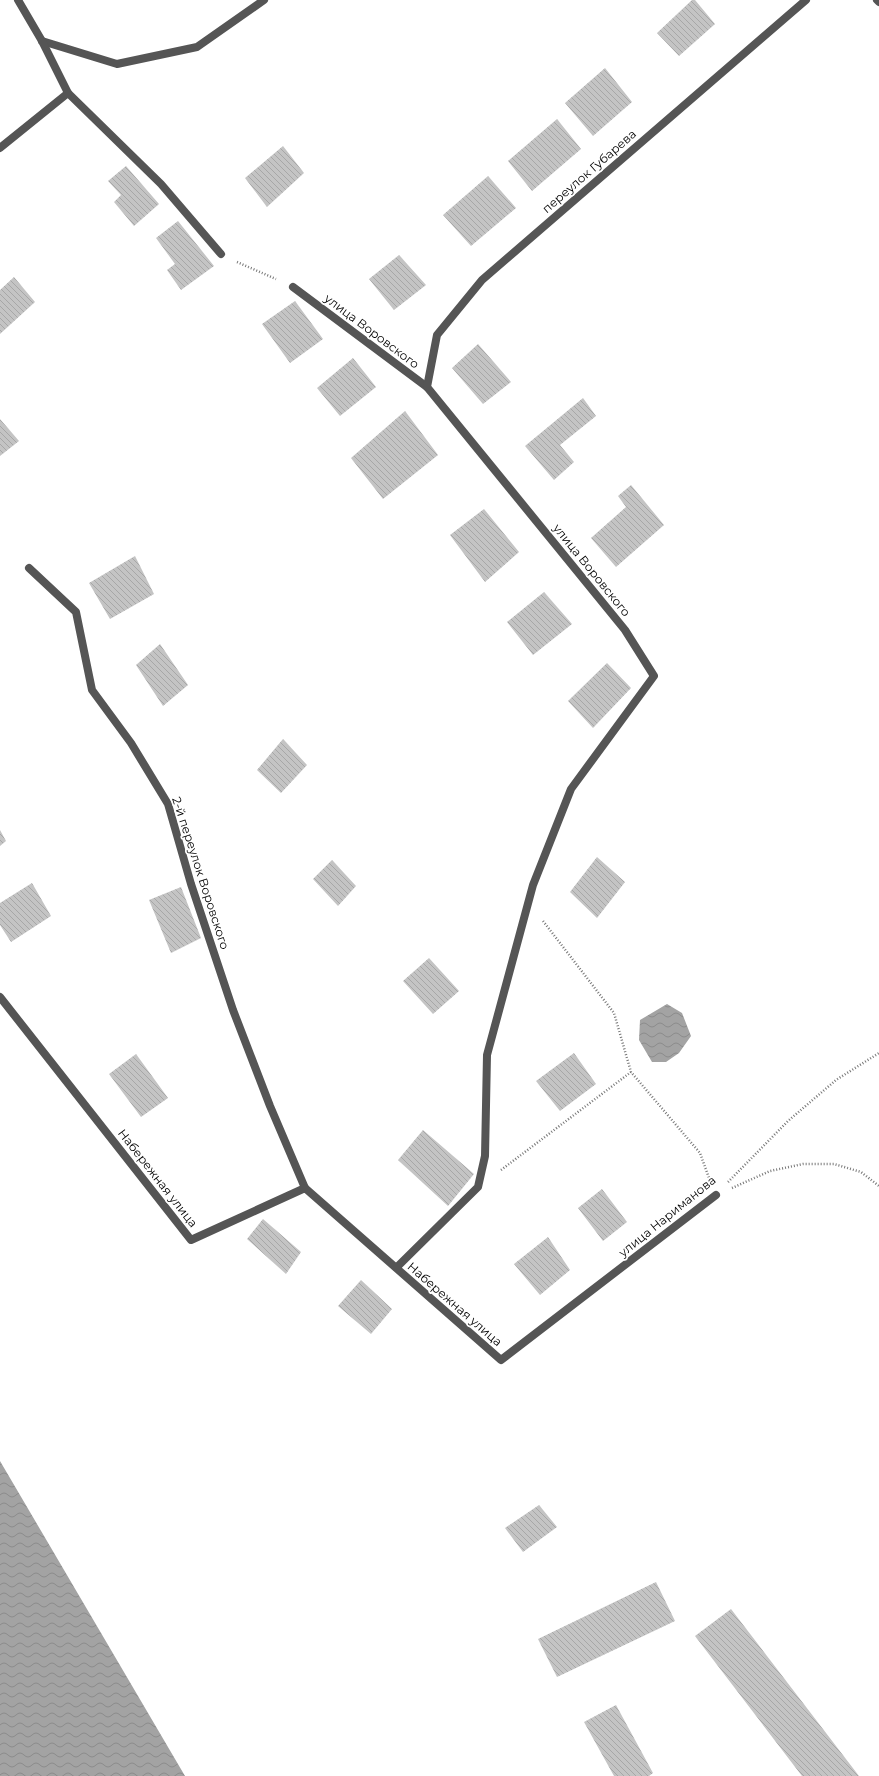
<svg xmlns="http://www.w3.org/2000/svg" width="879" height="1776" viewBox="0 0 879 1776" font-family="Montserrat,sans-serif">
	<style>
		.water { fill: url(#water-waves) }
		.building { fill: url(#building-back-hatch) }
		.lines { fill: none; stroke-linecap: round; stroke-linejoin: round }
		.path { stroke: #777; stroke-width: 2.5; stroke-dasharray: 1 2; stroke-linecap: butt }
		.lane { stroke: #555; stroke-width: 8 }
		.street { stroke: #555; stroke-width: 8 }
		.labels { text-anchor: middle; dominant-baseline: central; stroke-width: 3.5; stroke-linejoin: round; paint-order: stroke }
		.street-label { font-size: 12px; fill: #000; stroke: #fff }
	</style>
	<defs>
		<pattern id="water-waves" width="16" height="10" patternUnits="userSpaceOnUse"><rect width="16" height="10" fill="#a3a3a3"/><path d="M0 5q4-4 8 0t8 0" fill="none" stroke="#8b8b8b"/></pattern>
		<pattern id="building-back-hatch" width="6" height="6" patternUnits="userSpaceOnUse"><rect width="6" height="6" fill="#c4c4c4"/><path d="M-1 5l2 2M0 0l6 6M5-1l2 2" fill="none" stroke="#a7a7a7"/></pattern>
	</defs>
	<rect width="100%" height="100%" fill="#fff"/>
	<!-- water -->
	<path class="water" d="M667 1004 682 1013 691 1036 679 1053 666 1062H652L639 1040 640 1020Z
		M0 1461 185 1776H0Z"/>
	<!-- building -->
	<path class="building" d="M692 0H695L715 24 679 56 657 33Z
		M605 68 632 102 593 136 565 103Z
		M557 119 581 149 532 191 508 161Z
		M283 146 304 173 267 207 245 178Z
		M126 166 159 204 134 226 114 202 121 195 108 181Z
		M488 176 516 208 471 246 443 215Z
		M178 221 214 266 181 290 167 270 175 264 156 238Z
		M399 255 426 285 394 310 369 279Z
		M14 277 35 302 0 334V290Z
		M295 301 323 339 290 363 262 324Z
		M478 344 511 382 483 404 452 368Z
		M353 358 376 387 340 416 317 388Z
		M583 398 596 416 560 445 574 462 554 480 525 446Z
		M405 411 438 455 383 499 351 458Z
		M0 419 19 441 0 456Z
		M631 485 664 525 616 567 591 538 626 507 618 496Z
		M484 509 519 552 485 582 450 535Z
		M135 556 154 594 110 619 89 583Z
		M544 592 572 624 533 655 507 622Z
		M160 644 188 685 163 706 136 665Z
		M607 663 631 688 593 728 568 701Z
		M283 739 307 765 281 793 257 770Z
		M0 830 6 841 0 846Z
		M597 857 625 882 597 918 570 892Z
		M332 860 356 886 338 906 313 879Z
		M32 883 51 916 11 942 0 925V903Z
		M181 887 201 938 171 953 149 900Z
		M429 958 459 991 433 1014 403 981Z
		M574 1053 596 1084 560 1111 536 1081Z
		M136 1054 168 1098 141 1117 109 1074Z
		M423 1130 474 1174 448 1206 398 1160Z
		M602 1189 627 1222 603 1241 578 1208Z
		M263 1219 301 1252 286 1274 247 1239Z
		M548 1237 570 1270 540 1295 514 1264Z
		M361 1280 392 1309 371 1334 338 1306Z
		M539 1505 557 1527 523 1552 505 1528Z
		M656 1582 675 1621 557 1677 538 1639Z
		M731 1609 859 1776H802L695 1636Z
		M616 1705 653 1773 649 1776H614L584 1722Z"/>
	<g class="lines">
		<!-- path -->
		<path class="path" d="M237 262 276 279
			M543 921 614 1013 631 1072 700 1153 709 1178
			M501 1170 631 1072
			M728 1182 788 1121 836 1080 879 1053
			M732 1188 770 1171 803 1164H834L861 1172 879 1186"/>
		<!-- lane -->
		<path class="lane" d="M42 41 117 64 197 47 264 0
			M68 93 161 184 221 254
			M293 287 427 387
			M29 568 76 612 92 690 131 743 168 804 191 884 233 1010 270 1106 305 1188"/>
		<!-- street -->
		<path class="street" d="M877 0 879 2
			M0 148 68 93 42 41 18 0
			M0 997 191 1240 305 1188 501 1360 716 1195
			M396 1268 478 1187 485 1156 487 1055 533 885 571 789 654 676 625 630 427 387 437 335 482 280 806 0"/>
	</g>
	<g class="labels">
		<!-- street labels -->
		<g class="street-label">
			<text transform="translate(589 171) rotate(-41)">переулок Губарева</text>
			<text transform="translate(372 331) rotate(37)">улица Воровского</text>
			<text transform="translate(592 570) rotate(51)">улица Воровского</text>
			<text transform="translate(201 873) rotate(72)">2-й переулок Воровского</text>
			<text transform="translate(158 1178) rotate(52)">Набережная улица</text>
			<text transform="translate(667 1216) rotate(-39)">улица Нариманова</text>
			<text transform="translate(455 1304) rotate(41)">Набережная улица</text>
		</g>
	</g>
</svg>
